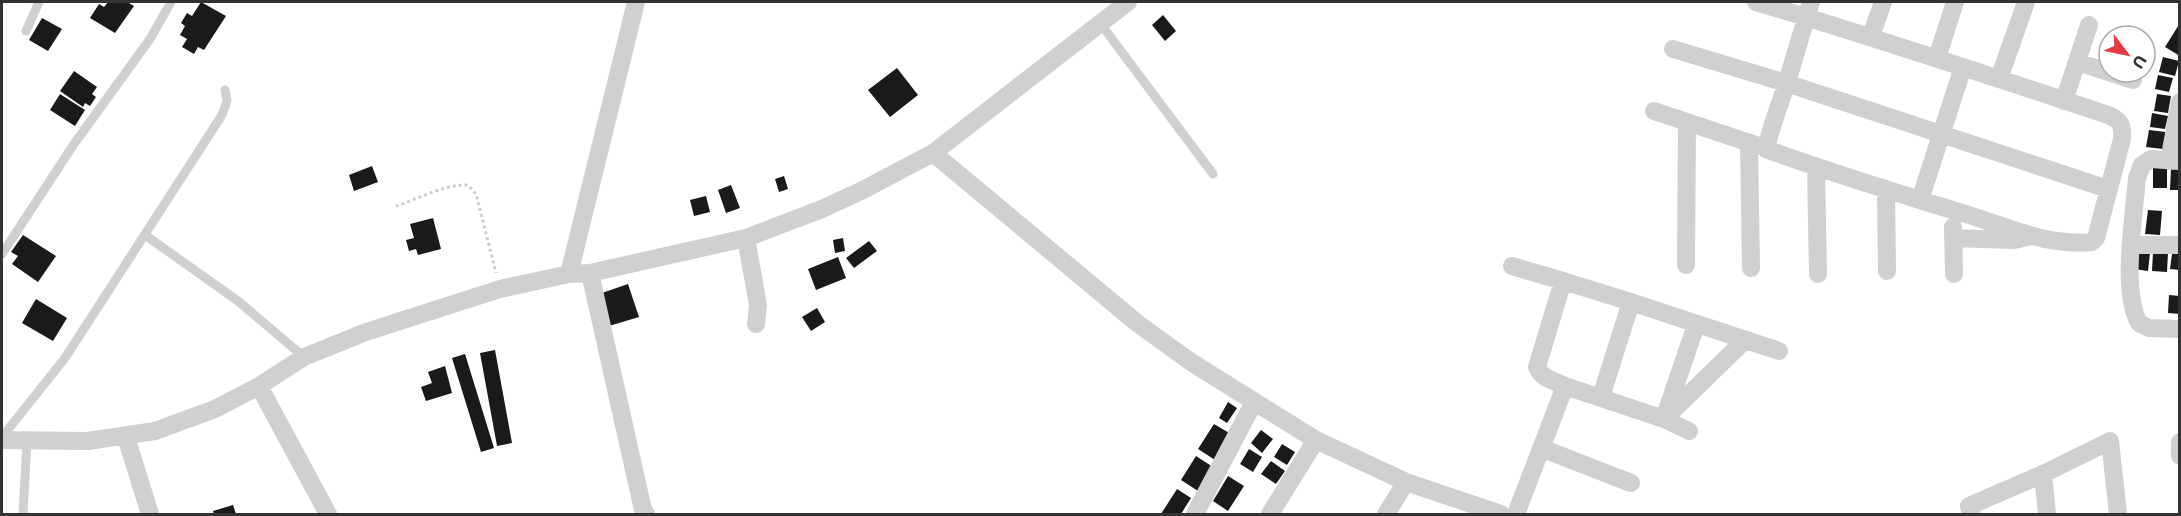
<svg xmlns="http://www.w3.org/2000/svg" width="2181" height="516" viewBox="0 0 2181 516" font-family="Montserrat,sans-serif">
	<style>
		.building { fill: #1a1a1a }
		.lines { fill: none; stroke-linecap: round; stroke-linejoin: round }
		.path { stroke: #cdcdcd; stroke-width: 3; stroke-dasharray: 3 3; stroke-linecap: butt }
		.lane { stroke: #d0d0d0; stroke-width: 9 }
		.street { stroke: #d0d0d0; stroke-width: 18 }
	</style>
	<rect width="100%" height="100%" fill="#fff"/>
	<!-- building -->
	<path class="building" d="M108 2H127L134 6 115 33 90 18 99 4 104 7Z
		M201 2 226 16 204 50 198 47 194 54 182 47 187 39 180 35 185 26 181 23 187 13 192 16Z
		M1163 15 1176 31 1165 41 1152 25Z
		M42 18 62 29 48 51 29 40Z
		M2180 23V56L2165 47Z
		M2163 57 2179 61 2175 76 2159 72Z
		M897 68 918 95 890 117 868 90Z
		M74 71 97 87 92 94 96 97 90 106 85 103 83 107 60 91Z
		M2158 75 2173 78 2169 92 2155 89Z
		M60 94 85 110 75 126 50 110Z
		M2157 94 2171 96 2168 113 2154 111Z
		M2152 113 2168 116 2165 129 2150 127Z
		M2149 130 2166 132 2163 149 2146 147Z
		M372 166 378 182 354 191 349 175Z
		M2153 166H2167V188H2153Z
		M2171 168H2180V190H2170Z
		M784 176 788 189 779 192 775 179Z
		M731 185 740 208 726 213 718 190Z
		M706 196 710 212 694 216 690 200Z
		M2148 210 2162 211 2160 235 2145 234Z
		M433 218 441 249 418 255 416 249 409 251 406 240 414 238 410 224Z
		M23 235 56 256 38 282 12 264 18 256 11 252Z
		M843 238 845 251 835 253 833 240Z
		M869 241 877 251 854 268 846 258Z
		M2135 252 2150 253 2148 271 2134 269Z
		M2153 252 2168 253 2167 272 2152 271Z
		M2172 254H2180V270L2170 269Z
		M838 257 846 278 816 290 808 269Z
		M628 284 639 317 609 326 599 294Z
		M2169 295 2180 296V314L2168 313Z
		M36 299 67 318 53 341 22 323Z
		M817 308 825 322 811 331 802 317Z
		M495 350 512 443 497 446 480 353Z
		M465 354 494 448 481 452 452 358Z
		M445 366 452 393 426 401 421 387 432 383 428 372Z
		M1228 402 1237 408 1227 423 1219 418Z
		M1214 424 1231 434 1215 460 1198 449Z
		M1261 430 1273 439 1262 453 1251 443Z
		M1282 444 1295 452 1287 465 1274 457Z
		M1249 449 1262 457 1253 472 1240 464Z
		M1196 456 1213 467 1198 491 1181 480Z
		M1271 461 1285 471 1276 484 1261 474Z
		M1228 476 1244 486 1228 511 1213 501Z
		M1177 489 1191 498 1181 514H1161Z
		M233 505 236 514H214L213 511Z"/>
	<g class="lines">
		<!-- path -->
		<path class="path" d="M396 206C418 199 445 184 468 185L476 194 496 273"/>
		<!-- lane -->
		<path class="lane" d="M1100 23 1213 174
			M26 31 39 2
			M145 235 238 301 304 357
			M2 254 74 144 150 39 171 2
			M2 437 65 358 222 115 227 101 225 90
			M23 514 27 442"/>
		<!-- street -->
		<path class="street" d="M1756 2C1874 37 1991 76 2108 115 2121 120 2123 126 2122 139L2096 238 2092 242C2046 246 2014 229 1972 216 1903 195 1834 174 1766 149 1771 126 1780 104 1787 82 1795 55 1803 28 1811 2
			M1871 36 1883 2
			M1673 49 1786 83 2108 189
			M1937 58 1955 2
			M2077 62 2133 80
			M1999 79 2026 2
			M2064 101 2089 25
			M1654 111 1759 146
			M1749 143 1751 268
			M933 153 1137 323 1191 362 1316 440 1406 482 1501 514
			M2169 161 2180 102
			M2180 161 2151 159 2142 165 2137 178C2134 217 2121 290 2139 323L2149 328 2180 329
			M1816 168 1818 274
			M1886 190 1887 271
			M1920 200 1963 67
			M1953 227 1954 274
			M746 238 758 305 756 324
			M1953 238 2014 240 2027 237
			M2132 245H2180
			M1686 265 1687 122
			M1512 266 1563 281
			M590 273 643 510 646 514
			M569 274 636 2
			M1631 302 1779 351
			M259 386 328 514
			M1565 386C1555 381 1540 378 1537 367L1563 281 1631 302 1601 397
			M1689 431 1664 419 1696 325
			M126 437 150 514
			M2 440 88 441 155 431 215 409 259 386 304 357 366 332 500 289 569 274 590 273 746 238 822 209 863 190 933 153 1128 2
			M2180 442V456
			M1541 448 1631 483
			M2043 474 2047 514
			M1195 514 1254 402
			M1270 514 1316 440
			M1386 514 1406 482
			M1516 514 1565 386 1664 419 1745 340
			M1971 514 1969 506 2043 474 2110 441 2118 514"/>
	</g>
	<!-- border -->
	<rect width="2181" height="516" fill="none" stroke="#333333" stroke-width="6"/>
	<!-- north arrow -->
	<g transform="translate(2127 54) rotate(122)"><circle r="28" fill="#ffffff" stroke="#adadad" stroke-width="1.5"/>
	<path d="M0-4.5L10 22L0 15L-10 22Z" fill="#e63946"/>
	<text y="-9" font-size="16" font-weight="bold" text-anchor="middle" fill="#333333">U</text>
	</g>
</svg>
